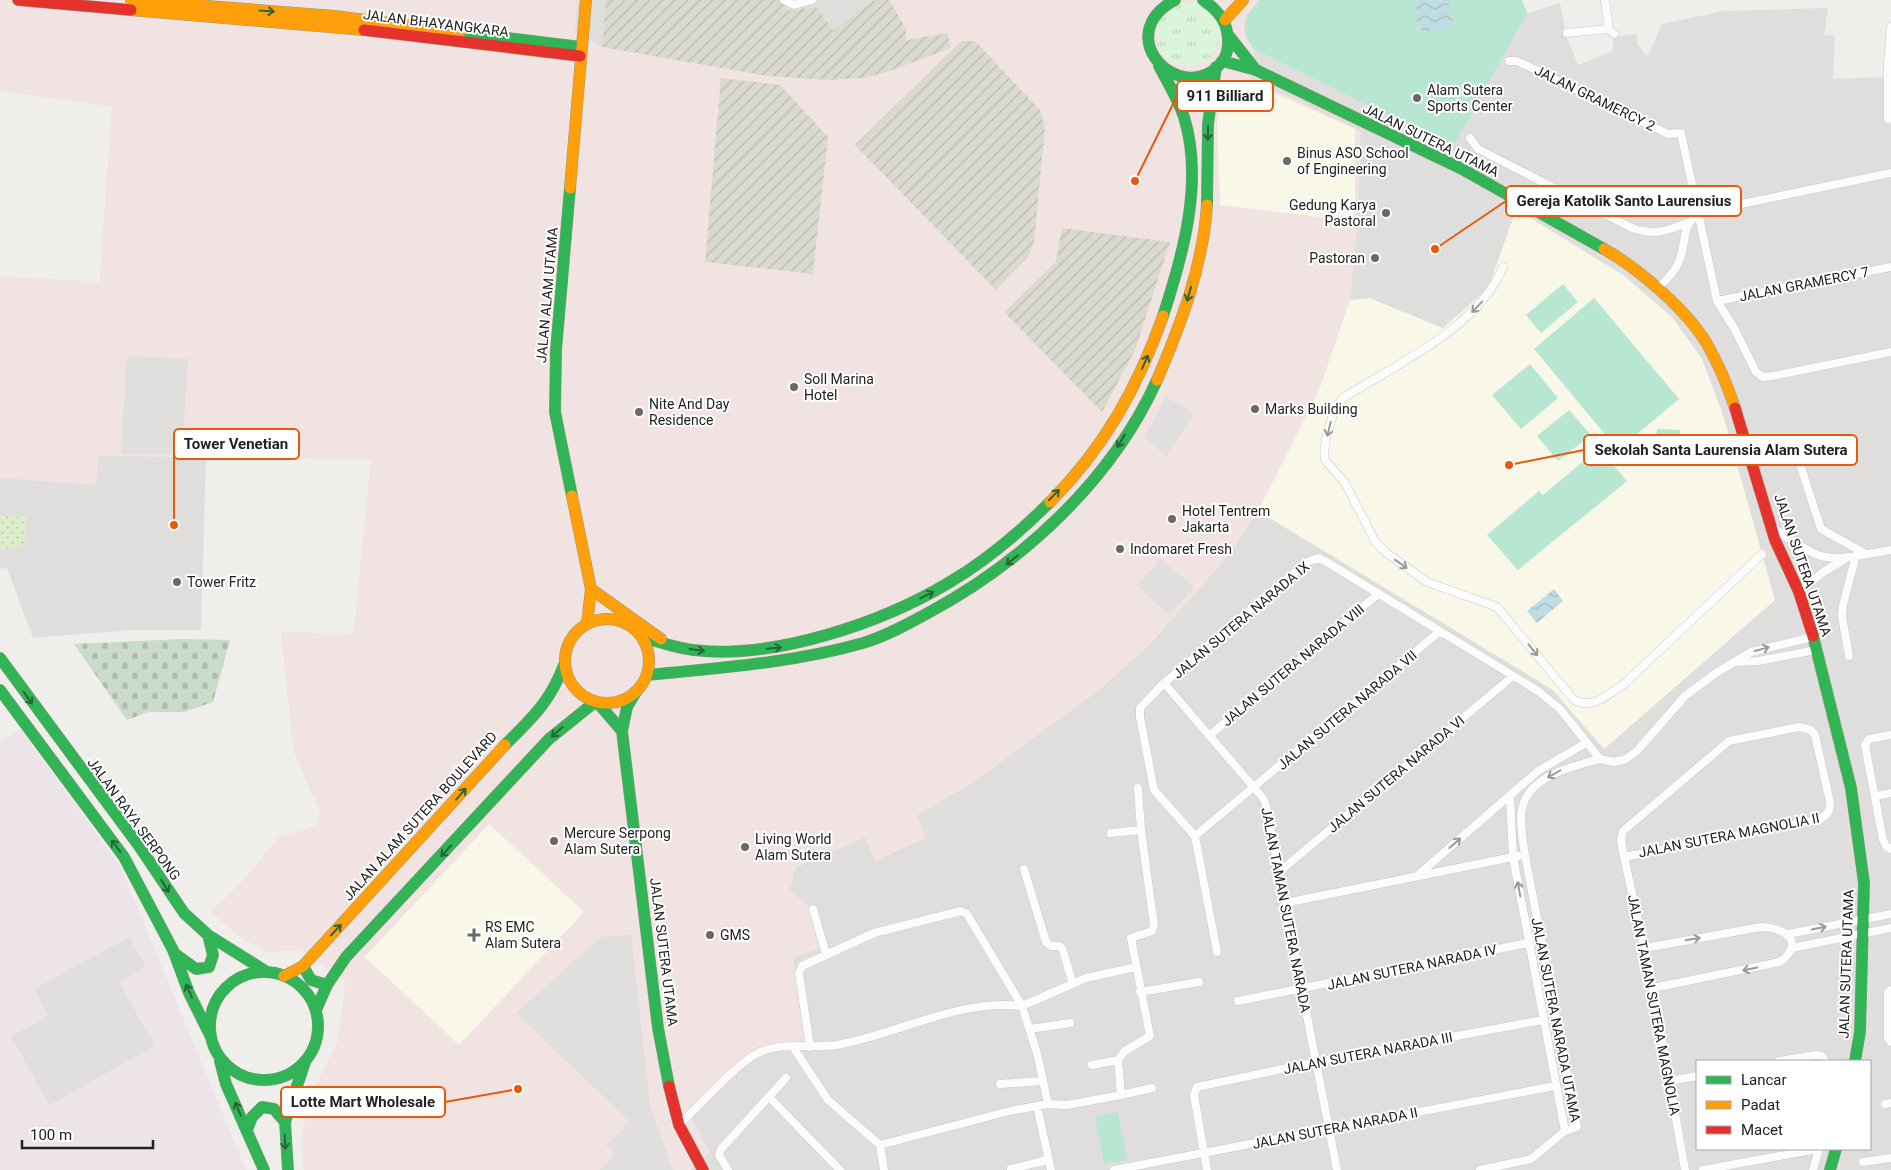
<svg xmlns="http://www.w3.org/2000/svg" width="1891" height="1170" viewBox="0 0 1891 1170" font-family="Roboto,sans-serif">
	<style>
		.residential { fill: #dfdedc; fill-rule: evenodd }
		.commercial { fill: #f1e3e1 }
		.industrial { fill: #ede4e9 }
		.education { fill: #f8f7e8 }
		.religious { fill: #dededc }
		.construction { fill: url(#construction-furrows) }
		.grass { fill: url(#grass-dots) }
		.cemetery { fill: url(#cemetery-stones) }
		.park { fill: url(#park-tufts) }
		.pitch { fill: #b7e6d2 }
		.parking { fill: #e0dfde }
		.water { fill: url(#water-waves) }
		.lines { fill: none; stroke-linecap: round; stroke-linejoin: round }
		.street-casing { stroke: #c9c8c7; stroke-width: 9 }
		.fast-casing { stroke: #999a82; stroke-width: 12 }
		.slow-casing { stroke: #999a82; stroke-width: 12 }
		.jam-casing { stroke: #999a82; stroke-width: 12 }
		.street { stroke: #fdfcfc; stroke-width: 8 }
		.fast { stroke: #30b455; stroke-width: 11 }
		.slow { stroke: #ff9f0a; stroke-width: 11 }
		.jam { stroke: #e5322d; stroke-width: 11 }
		.oneway { stroke: #286439 }
		.oneway2 { stroke: #9a9a9a }
		.poi-dot { fill: #6a6968; stroke: #fff; stroke-width: 2 }
		.labels { text-anchor: middle; dominant-baseline: central; stroke-width: 4; stroke-linejoin: round; paint-order: stroke }
		.street-label { font-size: 14px; fill: #222; stroke: #fff }
		.poi-label { font-size: 14px; fill: #222; stroke: #fff; text-anchor: start }
		.leader { fill: none; stroke: #e8590c; stroke-width: 2 }
		.callout-dot { fill: #e8590c; stroke: #fff; stroke-width: 2 }
		.callout { fill: #fff; stroke: #e8590c; stroke-width: 2 }
		.callout-label { font-size: 15px; text-anchor: middle; font-weight: bold; fill: #222 }
	</style>
	<defs>
		<pattern id="construction-furrows" width="10" height="10" patternUnits="userSpaceOnUse" patternTransform="scale(1.25)"><rect width="10" height="10" fill="#d9d9cd"/><path d="M-1 1l2-2M0 10L10 0M9 11l2-2" fill="none" stroke="#babab0"/></pattern>
		<pattern id="grass-dots" width="8" height="8" patternUnits="userSpaceOnUse" patternTransform="scale(1.25)"><rect width="8" height="8" fill="#ddeccb"/><path d="M2 2h.1M6 6h.1" fill="none" stroke="#bdcaae" stroke-width="1.8" stroke-linecap="round"/></pattern>
		<pattern id="cemetery-stones" width="16" height="16" patternUnits="userSpaceOnUse" patternTransform="scale(1.25)"><rect width="16" height="16" fill="#cadbca"/><path d="M2 7V4a2 2 0 0 1 4 0v3zM10 15v-3a2 2 0 0 1 4 0v3z" fill="#adbcad"/></pattern>
		<pattern id="park-tufts" width="24" height="20" patternUnits="userSpaceOnUse" patternTransform="scale(1.25)"><rect width="24" height="20" fill="#daf5da"/><path d="M3 7l-1-3M5 7V3M7 7l1-3M15 17l-1-3M17 17v-4M19 17l1-3" fill="none" stroke="#bbd2bb"/></pattern>
		<pattern id="water-waves" width="16" height="10" patternUnits="userSpaceOnUse" patternTransform="scale(1.25)"><rect width="16" height="10" fill="#bfdbe3"/><path d="M0 5q4-4 8 0t8 0" fill="none" stroke="#a4bcc2"/></pattern>
	</defs>
	<rect width="100%" height="100%" fill="#f0eeeb"/>
	<!-- residential -->
	<path class="residential" d="M0 0H1521L1528 13 1560 3 1567 38 1578 65 1613 51V37L1636 34 1638 45 1646 55 1649 53 1662 24 1724 11 1828 8 1824 35 1835 36 1833 79 1883 77 1887 95 1885 123 1891 124V1170H304L302 1137 313 1091 338 1041 346 981 300 950 267 952 242 938 211 912 247 877 279 837 309 829 319 823 320 811 294 752 281 632 354 634 371 459 206 457 201 630H131L33 638 7 568 0 569V277L100 282 112 106 0 91ZM1697 1061H1870V1149H1697Z"/>
	<!-- commercial -->
	<path class="commercial" d="M0 0H577L575 33 602 47 606 0H781L787 11 816 7 833 30 875 0H1260L1246 15 1245 37 1254 49 1251 79 1361 131 1358 221 1350 300 1319 390 1258 511 1228 556 1152 642 1102 688 971 784 917 815 926 838 875 861 865 837 795 868 790 890 809 907 821 948 793 957 806 1041 777 1043 752 1051 713 1088 690 1106 691 1116 710 1153 691 1170H304L302 1137 313 1091 338 1041 346 981 300 950 267 952 242 938 211 912 247 877 279 837 309 829 319 823 320 811 294 752 281 632 354 634 371 459 99 456 96 485 0 478V277L100 282 112 106 0 91Z"/>
	<!-- industrial -->
	<path class="industrial" d="M21 730 121 868 246 1170H0V741Z"/>
	<!-- education -->
	<path class="education" d="M1240 81 1252 83 1355 129V198L1352 221 1220 205 1217 121 1224 90 1232 83Z
		M1516 209 1623 275 1672 317 1702 359 1724 418 1775 600 1604 749 1553 690 1258 511 1319 390 1350 300 1370 298 1443 328 1488 288Z
		M489 824 584 912 459 1045 365 957Z"/>
	<!-- religious -->
	<path class="religious" d="M1361 131 1516 209 1488 288 1443 328 1370 298 1350 300 1358 221Z"/>
	<!-- construction -->
	<path class="construction" d="M606 0H781L787 11 816 7 833 30 875 0H889L905 27 907 40 947 33 951 48 887 72 864 78 829 80 767 76 602 47Z
		M961 41H975L1040 110 1045 127 1034 242 1028 257 996 290 855 145Z
		M721 78 780 85 828 137 813 274 705 262Z
		M1062 228 1170 242 1135 350 1102 412 1004 312 1056 262Z"/>
	<!-- grass -->
	<path class="grass" d="M0 516H26C27 543 29 548 0 549Z"/>
	<!-- cemetery -->
	<path class="cemetery" d="M182 639 230 640 213 702 184 712H148L127 720 74 644Z"/>
	<!-- park -->
	<path class="park" d="M1156 34a32 32 0 1 1 64 0a32 32 0 1 1-64 0Z"/>
	<!-- pitch -->
	<path class="pitch" d="M1260 0H1522L1527 13 1453 147 1254 49C1239 28 1243 18 1260 0Z
		M1563 284 1578 302 1541 333 1526 315Z
		M1594 298 1679 399 1618 450 1534 349Z
		M1530 364 1558 398 1521 429 1492 395Z
		M1569 410 1591 435 1558 461 1537 436Z
		M1657 429 1680 430 1681 453 1655 451Z
		M1599 448 1627 481 1518 570 1487 535 1539 491 1543 495Z
		M1118 1112 1127 1160 1104 1164 1095 1117Z"/>
	<!-- parking -->
	<path class="parking" d="M127 356 188 359 182 455 121 454Z
		M1166 397 1194 413 1167 456 1144 438Z
		M112 470 139 471 137 534 79 532V523H63L65 504H108L109 473Z
		M1161 559 1194 587 1169 615 1137 585Z
		M631 935 650 1106 673 1170H600L615 1155 606 1145 630 1122 516 1013 601 937Z
		M129 937 146 967 119 982 155 1046 49 1105 11 1036 48 1016 34 989Z"/>
	<!-- water -->
	<path class="water" d="M1418 0H1449C1447 10 1454 16 1453 27L1423 32 1415 17Z
		M1554 589 1563 601 1537 623 1527 611Z"/>
	<g class="lines">
		<defs>
			<path id="street" d="M784 0 794 5 812 0
				M1605 0 1609 29 1614 34
				M1567 33 1609 29
				M1509 61H1517L1668 134 1681 133 1717 301 1734 328 1756 372 1763 377 1773 376 1891 352
				M1888 119V62L1891 27
				M1470 138 1478 149 1632 228C1655 236 1665 231 1687 223
				M1503 267C1478 328 1397 364 1343 398 1332 409 1322 446 1325 460L1345 483 1375 541 1384 551 1427 582 1497 607 1574 700C1593 710 1609 694 1624 684L1762 554
				M1657 289C1664 282 1674 273 1678 264 1688 242 1679 231 1698 213L1891 173
				M1717 301 1891 267
				M1800 464 1821 529 1866 554
				M1771 527C1786 536 1802 548 1818 555 1839 563 1869 553 1891 550
				M1799 592 1822 573 1848 557
				M1849 656 1842 616 1843 605 1856 555
				M1737 662 1758 661 1816 650
				M1164 683 1263 798 1266 805 1337 1170
				M1210 735 1377 595
				M1891 735 1869 739 1865 745 1883 840 1886 846 1891 849
				M1510 796 1513 857 1565 1131 1577 1127 1525 855C1523 843 1521 829 1521 816 1523 777 1570 767 1600 759
				M1876 796 1891 793
				M1111 833 1141 830
				M1195 836 1439 632
				M1624 857 1821 819C1828 814 1830 811 1830 802L1815 735 1811 730 1799 727 1729 741 1623 831 1621 840 1624 857 1653 988 1685 1170
				M1024 869 1046 942 1051 946H1060L1062 948 1073 984
				M1279 872 1513 676
				M1419 874 1538 771 1586 743
				M1285 903 1518 856
				M813 909 826 954
				M1788 934 1891 914
				M1645 948 1761 927C1785 927 1806 942 1780 962L1653 988
				M1792 948 1891 928
				M1217 952 1195 836 1154 790 1140 717V708L1164 683 1307 562 1318 558 1325 561 1538 691 1560 709 1600 759 1614 762 1626 759 1637 751 1685 696 1716 673 1751 652 1813 637
				M1891 990 1888 992V1038L1891 1042
				M1140 992 1199 982
				M1238 1001 1528 943
				M1030 1029 1070 1023
				M793 1047 828 1100 880 1145 1010 1111 1048 1104 1067 1105 1121 1095 1118 1060 1125 1051 1150 1036 1131 938 1152 931 1154 925 1141 830 1138 788
				M810 1047 799 973 802 966 874 933 961 911 967 914 1022 1006 1086 978 1136 967
				M1779 1061 1816 1055 1822 1056 1825 1061
				M1092 1065 1118 1060
				M1670 1081 1697 1076
				M1000 1084 1043 1081
				M1121 1095 1152 1088
				M770 1098 840 1170
				M1885 1104 1891 1103
				M1037 1106 1051 1170
				M679 1125C698 1107 737 1063 758 1053 781 1041 811 1049 837 1045 899 1034 957 999 1022 1006L1037 1053 1048 1104
				M880 1145 884 1170
				M1863 1162 1891 1158
				M1011 1169 1047 1160
				M728 1170 719 1155 721 1149 786 1078
				M1114 1170 1555 1086
				M1207 1170 1194 1095 1197 1087 1316 1062 1543 1020
				M1480 1170 1531 1159 1565 1131
				M1703 1170 1818 1149
				M1813 1170 1819 1149"/>
			<path id="fast" d="M1175 0C1115 32 1169 97 1211 72 1220 66 1228 56 1228 44 1229 23 1219 11 1203 0
				M460 32 581 47
				M1229 36 1255 69
				M1222 61 1256 70 1462 169 1604 249
				M1159 66C1168 83 1178 99 1184 117 1204 181 1183 255 1163 316
				M570 188 556 350 555 412 572 496
				M1207 205 1208 124 1216 67
				M1813 636 1851 788 1864 883 1860 1032 1855 1061
				M642 637C659 642 676 648 693 650 773 660 882 623 950 582 987 560 1020 532 1050 502
				M0 658 139 846 184 913 208 935 267 972
				M647 675C719 668 793 663 863 643 886 636 908 624 928 613 1023 562 1112 480 1157 380
				M0 690 124 857 173 950 189 993 210 1035
				M636 692 627 707 622 731 658 1028 669 1086
				M598 703 622 731
				M505 745C532 718 550 702 564 665
				M174 953 196 969 209 967 213 955 208 935
				M303 966 311 980 327 985
				M210 1026a54 54 0 1 1 108 0a54 54 0 1 1-108 0Z
				M316 1010 327 985 346 957 549 739 595 702
				M220 1061 226 1084 264 1170
				M247 1130 252 1117 262 1107 274 1109 285 1122
				M288 1170 285 1122 305 1062
				M1830 1170 1836 1149"/>
			<path id="slow" d="M131 0 334 16 460 32
				M131 10 364 30
				M1225 20 1243 0
				M570 188 586 0
				M1604 249C1638 268 1687 310 1707 344 1718 363 1728 387 1735 408
				M1157 380C1181 324 1203 266 1207 205
				M572 496 591 589 587 624
				M1050 502C1104 448 1138 387 1163 316
				M591 589 661 639
				M565 661a42 42 0 1 1 84 0a42 42 0 1 1-84 0Z
				M284 976 303 966 505 745"/>
			<path id="jam" d="M18 0 131 10
				M364 30 580 56
				M1735 408 1775 540 1799 592 1813 636
				M669 1086 679 1125 703 1170"/>
		</defs>
		<!-- street casing -->
		<use href="#street" class="street-casing"/>
		<!-- fast casing -->
		<use href="#fast" class="fast-casing"/>
		<!-- slow casing -->
		<use href="#slow" class="slow-casing"/>
		<!-- jam casing -->
		<use href="#jam" class="jam-casing"/>
		<!-- street -->
		<use href="#street" class="street"/>
		<!-- fast -->
		<use href="#fast" class="fast"/>
		<!-- slow -->
		<use href="#slow" class="slow"/>
		<!-- jam -->
		<use href="#jam" class="jam"/>
	</g>
	<!-- one-way arrows -->
	<defs><path id="oneway-shaft" d="M-6 0H5M1.5-3L5.5 0L1.5 3" fill="none" stroke-width="1.6" stroke-linecap="round" stroke-linejoin="round" transform="scale(1.25)"/></defs>
	<g class="oneway">
		<use href="#oneway-shaft" transform="translate(267 11) rotate(4)"/>
		<use href="#oneway-shaft" transform="translate(1208 133) rotate(91)"/>
		<use href="#oneway-shaft" transform="translate(1189 294) rotate(106)"/>
		<use href="#oneway-shaft" transform="translate(1145 362) rotate(-66)"/>
		<use href="#oneway-shaft" transform="translate(1121 441) rotate(121)"/>
		<use href="#oneway-shaft" transform="translate(1054 495) rotate(-46)"/>
		<use href="#oneway-shaft" transform="translate(1012 560) rotate(142)"/>
		<use href="#oneway-shaft" transform="translate(927 595) rotate(-27)"/>
		<use href="#oneway-shaft" transform="translate(774 648) rotate(-5)"/>
		<use href="#oneway-shaft" transform="translate(697 650) rotate(7)"/>
		<use href="#oneway-shaft" transform="translate(28 698) rotate(55)"/>
		<use href="#oneway-shaft" transform="translate(557 732) rotate(138)"/>
		<use href="#oneway-shaft" transform="translate(461 794) rotate(-49)"/>
		<use href="#oneway-shaft" transform="translate(116 846) rotate(-127)"/>
		<use href="#oneway-shaft" transform="translate(446 851) rotate(133)"/>
		<use href="#oneway-shaft" transform="translate(165 886) rotate(58)"/>
		<use href="#oneway-shaft" transform="translate(336 930) rotate(-47)"/>
		<use href="#oneway-shaft" transform="translate(189 991) rotate(-114)"/>
		<use href="#oneway-shaft" transform="translate(238 1109) rotate(-113)"/>
		<use href="#oneway-shaft" transform="translate(285 1142) rotate(88)"/>
	</g>
	<g class="oneway2">
		<use href="#oneway-shaft" transform="translate(1477 307) rotate(134)"/>
		<use href="#oneway-shaft" transform="translate(1329 429) rotate(104)"/>
		<use href="#oneway-shaft" transform="translate(1401 564) rotate(36)"/>
		<use href="#oneway-shaft" transform="translate(1762 649) rotate(-15)"/>
		<use href="#oneway-shaft" transform="translate(1533 650) rotate(51)"/>
		<use href="#oneway-shaft" transform="translate(1554 774) rotate(150)"/>
		<use href="#oneway-shaft" transform="translate(1455 843) rotate(-41)"/>
		<use href="#oneway-shaft" transform="translate(1519 889) rotate(-100)"/>
		<use href="#oneway-shaft" transform="translate(1819 928) rotate(-11)"/>
		<use href="#oneway-shaft" transform="translate(1693 939) rotate(-10)"/>
		<use href="#oneway-shaft" transform="translate(1750 969) rotate(169)"/>
	</g>
	<!-- markers -->
	<g class="poi-dot">
		<circle cx="1417" cy="98" r="5"/>
		<circle cx="1287" cy="161" r="5"/>
		<circle cx="1386" cy="213" r="5"/>
		<circle cx="1375" cy="258" r="5"/>
		<circle cx="794" cy="387" r="5"/>
		<circle cx="1255" cy="409" r="5"/>
		<circle cx="639" cy="412" r="5"/>
		<circle cx="1172" cy="519" r="5"/>
		<circle cx="1120" cy="549" r="5"/>
		<circle cx="177" cy="582" r="5"/>
		<circle cx="554" cy="841" r="5"/>
		<circle cx="745" cy="847" r="5"/>
		<path d="M471.5 927.5h5v5h5v5h-5v5h-5v-5h-5v-5h5z"/>
		<circle cx="710" cy="935" r="5"/>
	</g>
	<g class="labels">
		<!-- street labels -->
		<g class="street-label">
			<text transform="translate(436 23) rotate(7)">JALAN BHAYANGKARA</text>
			<text transform="translate(1595 98) rotate(26)">JALAN GRAMERCY 2</text>
			<text transform="translate(1431 140) rotate(26)">JALAN SUTERA UTAMA</text>
			<text transform="translate(1804 284) rotate(-11)">JALAN GRAMERCY 7</text>
			<text transform="translate(547 295) rotate(-85)">JALAN ALAM UTAMA</text>
			<text transform="translate(1803 565) rotate(71)">JALAN SUTERA UTAMA</text>
			<text transform="translate(1241 620) rotate(-40)">JALAN SUTERA NARADA IX</text>
			<text transform="translate(1293 665) rotate(-40)">JALAN SUTERA NARADA VIII</text>
			<text transform="translate(1347 710) rotate(-40)">JALAN SUTERA NARADA VII</text>
			<text transform="translate(1396 774) rotate(-40)">JALAN SUTERA NARADA VI</text>
			<text transform="translate(420 816) rotate(-48)">JALAN ALAM SUTERA BOULEVARD</text>
			<text transform="translate(134 819) rotate(54)">JALAN RAYA SERPONG</text>
			<text transform="translate(1729 835) rotate(-11)">JALAN SUTERA MAGNOLIA II</text>
			<text transform="translate(1286 910) rotate(79)">JALAN TAMAN SUTERA NARADA</text>
			<text transform="translate(664 952) rotate(83)">JALAN SUTERA UTAMA</text>
			<text transform="translate(1846 964) rotate(-88)">JALAN SUTERA UTAMA</text>
			<text transform="translate(1412 967) rotate(-12)">JALAN SUTERA NARADA IV</text>
			<text transform="translate(1654 1005) rotate(79)">JALAN TAMAN SUTERA MAGNOLIA</text>
			<text transform="translate(1556 1020) rotate(79)">JALAN SUTERA NARADA UTAMA</text>
			<text transform="translate(1368 1053) rotate(-11)">JALAN SUTERA NARADA III</text>
			<text transform="translate(1335 1128) rotate(-11)">JALAN SUTERA NARADA II</text>
		</g>
		<!-- poi labels -->
		<g class="poi-label">
			<text x="1427" y="90">Alam Sutera<tspan x="1427" dy="16">Sports Center</tspan></text>
			<text x="1297" y="153">Binus ASO School<tspan x="1297" dy="16">of Engineering</tspan></text>
			<text x="1376" y="205" text-anchor="end">Gedung Karya<tspan x="1376" dy="16">Pastoral</tspan></text>
			<text x="1365" y="258" text-anchor="end">Pastoran</text>
			<text x="804" y="379">Soll Marina<tspan x="804" dy="16">Hotel</tspan></text>
			<text x="649" y="404">Nite And Day<tspan x="649" dy="16">Residence</tspan></text>
			<text x="1265" y="409">Marks Building</text>
			<text x="1182" y="511">Hotel Tentrem<tspan x="1182" dy="16">Jakarta</tspan></text>
			<text x="1130" y="549">Indomaret Fresh</text>
			<text x="187" y="582">Tower Fritz</text>
			<text x="564" y="833">Mercure Serpong<tspan x="564" dy="16">Alam Sutera</tspan></text>
			<text x="755" y="839">Living World<tspan x="755" dy="16">Alam Sutera</tspan></text>
			<text x="485" y="927">RS EMC<tspan x="485" dy="16">Alam Sutera</tspan></text>
			<text x="720" y="935">GMS</text>
		</g>
	</g>
	<!-- callouts -->
	<path class="leader" d="M1135 181L1177 96M1435 249L1506 201M174 525L174 444M1509 465L1584 450M518 1089L445 1102"/>
	<g class="callout-dot">
		<circle cx="1135" cy="181" r="5"/>
		<circle cx="1435" cy="249" r="5"/>
		<circle cx="174" cy="525" r="5"/>
		<circle cx="1509" cy="465" r="5"/>
		<circle cx="518" cy="1089" r="5"/>
	</g>
	<g class="callout">
		<rect x="1177" y="81" width="96" height="30" rx="5"/>
		<rect x="1506" y="186" width="235" height="30" rx="5"/>
		<rect x="174" y="429" width="125" height="30" rx="5"/>
		<rect x="1584" y="435" width="273" height="30" rx="5"/>
		<rect x="281" y="1087" width="164" height="30" rx="5"/>
	</g>
	<g class="callout-label">
		<text x="1225" y="101">911 Billiard</text>
		<text x="1624" y="206">Gereja Katolik Santo Laurensius</text>
		<text x="236" y="449">Tower Venetian</text>
		<text x="1721" y="455">Sekolah Santa Laurensia Alam Sutera</text>
		<text x="363" y="1107">Lotte Mart Wholesale</text>
	</g>
	<!-- legend -->
	<rect x="1696" y="1060" width="175" height="90" fill="#ffffff" stroke="#a7a7a7"/>
	<rect x="1706" y="1076" width="25" height="8" fill="#30b455" stroke="#a7a7a7"/>
	<text x="1741" y="1085" font-size="15" fill="#222222">Lancar</text>
	<rect x="1706" y="1101" width="25" height="8" fill="#ff9f0a" stroke="#a7a7a7"/>
	<text x="1741" y="1110" font-size="15" fill="#222222">Padat</text>
	<rect x="1706" y="1126" width="25" height="8" fill="#e5322d" stroke="#a7a7a7"/>
	<text x="1741" y="1135" font-size="15" fill="#222222">Macet</text>
	<!-- scale -->
	<path d="M22 1140v8h131v-8" fill="none" stroke="#222222" stroke-width="2.5"/>
	<text x="30" y="1140" font-size="15" fill="#222222" stroke="#ffffff" stroke-width="4" paint-order="stroke">100 m</text>
</svg>
